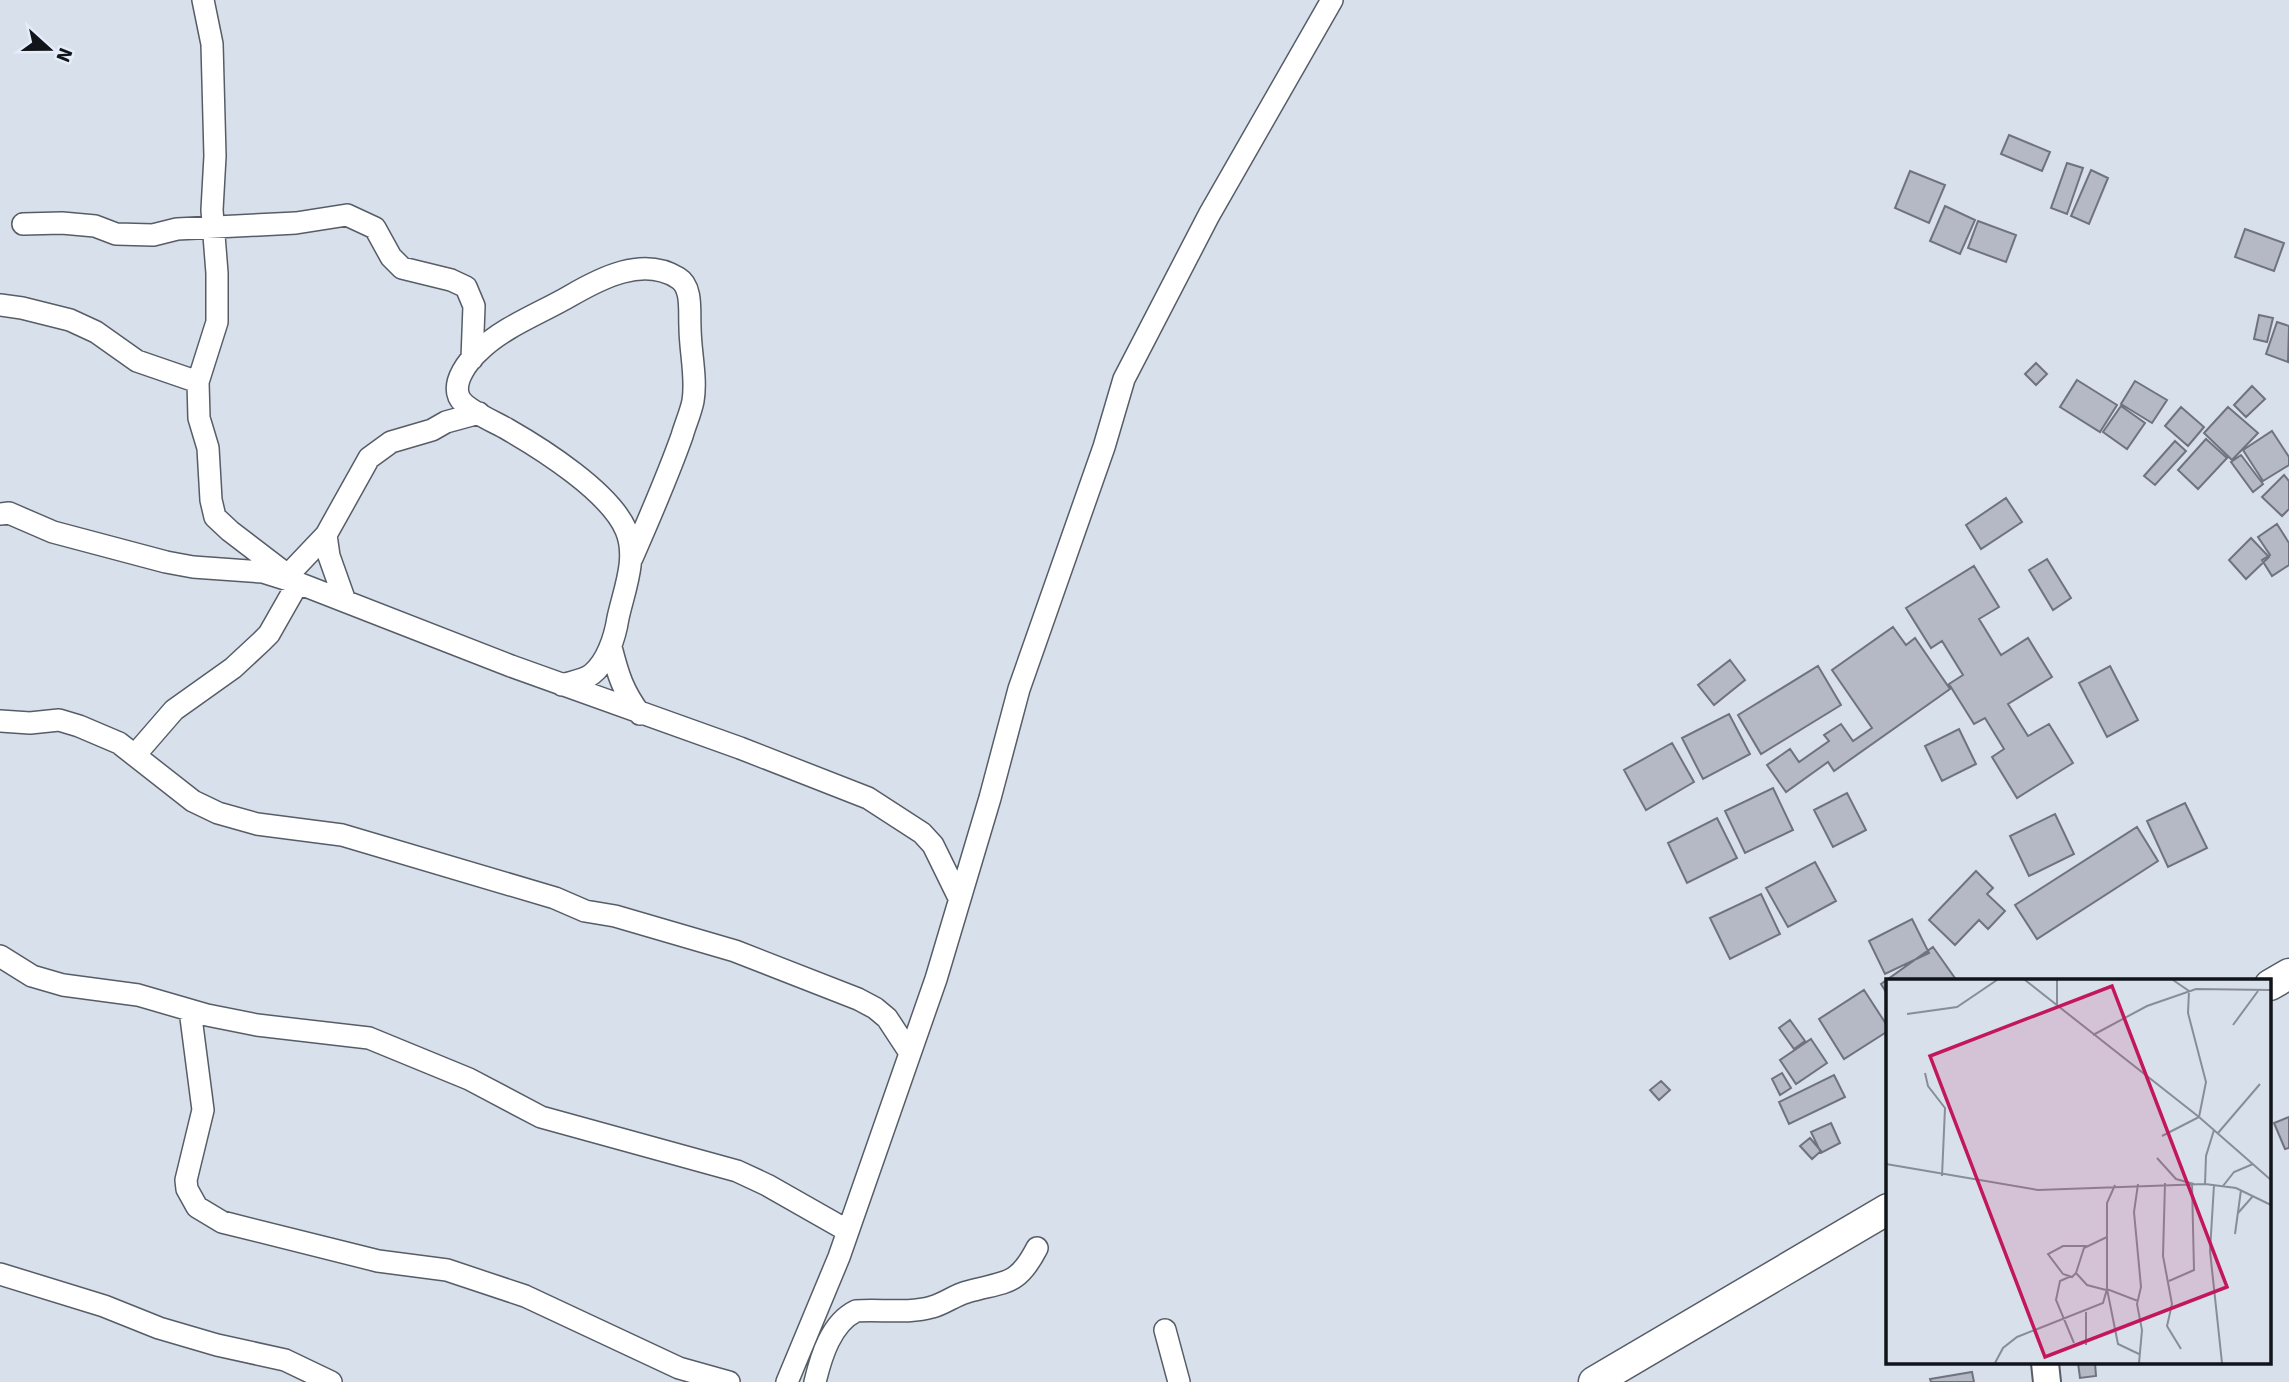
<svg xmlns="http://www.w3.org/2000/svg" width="2289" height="1382" viewBox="0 0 2289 1382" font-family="Signika,sans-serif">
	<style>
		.building { fill: #b5b8c5; stroke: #70737f; stroke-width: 2 }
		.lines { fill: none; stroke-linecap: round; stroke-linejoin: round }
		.minor-casing { stroke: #565d67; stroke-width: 24 }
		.tertiary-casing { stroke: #565d67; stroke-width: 30 }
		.secondary-casing { stroke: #565d67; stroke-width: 33 }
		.minor { stroke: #fff; stroke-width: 21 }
		.tertiary { stroke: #fff; stroke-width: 26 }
		.secondary { stroke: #fff; stroke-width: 30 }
		.inset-road { fill: none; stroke: #888e97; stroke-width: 2 }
		.view { fill: #c2185b; fill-opacity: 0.15; stroke: #c2185b; stroke-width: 3.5 }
		.inset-edge { fill: none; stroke: #111418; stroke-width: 3.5 }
	</style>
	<rect width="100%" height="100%" fill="#d8e0ec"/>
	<!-- building -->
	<path class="building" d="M2009 135 2050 152 2042 171 2001 154Z
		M2067 163 2083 168 2067 214 2051 208Z
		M2091 170 2108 178 2089 224 2071 216Z
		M1910 171 1945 185 1929 223 1895 208Z
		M1945 206 1975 220 1960 254 1930 241Z
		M1978 221 2016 235 2006 262 1968 248Z
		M2245 229 2284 243 2274 271 2235 257Z
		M2259 315 2273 318 2267 342 2254 339Z
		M2277 322 2289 326 2288 362 2266 354Z
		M2036 363 2047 374 2036 385 2025 374Z
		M2077 380 2117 405 2100 432 2060 407Z
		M2135 381 2167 400 2152 423 2121 404Z
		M2252 386 2265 399 2246 417 2234 405Z
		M2121 406 2145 423 2127 449 2103 432Z
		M2181 407 2204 427 2188 446 2165 426Z
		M2228 407 2258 433 2232 460 2204 433Z
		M2272 431 2289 457V465L2263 481 2243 450Z
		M2206 439 2227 458 2198 489 2178 470Z
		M2175 441 2186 451 2155 485 2144 476Z
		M2241 455 2263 484 2253 492 2231 462Z
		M2284 475 2289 481V509L2282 516 2262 497Z
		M2006 498 2022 522 1981 549 1966 525Z
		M2277 524 2289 543V565L2272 576 2262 560 2270 555 2258 537Z
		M2251 538 2269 557 2246 579 2229 560Z
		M2047 559 2071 598 2053 610 2029 570Z
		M1974 566 1999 607 1979 619 2001 655 2028 638 2052 677 2008 704 2028 736 2049 724 2073 763 2017 798 1992 757 2004 749 1985 718 1974 724 1949 684 1963 675 1942 641 1931 648 1906 608Z
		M1893 627 1906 645 1915 638 1950 689 1834 771 1828 762 1786 792 1767 765 1790 749 1799 762 1829 741 1824 735 1841 724 1853 741 1872 728 1832 670Z
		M1730 660 1745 680 1714 705 1698 685Z
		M1818 666 1841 705 1761 754 1738 715Z
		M2110 666 2138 720 2107 737 2079 683Z
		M1729 714 1750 754 1703 779 1682 738Z
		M1959 729 1976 764 1942 781 1925 746Z
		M1672 743 1694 782 1646 810 1624 770Z
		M1773 788 1793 830 1745 853 1725 811Z
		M1847 793 1866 830 1833 847 1814 810Z
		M2185 803 2207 848 2168 867 2147 821Z
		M2055 814 2074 854 2029 876 2010 836Z
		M1717 818 1737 858 1687 883 1668 843Z
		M2137 827 2158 861 2037 939 2015 905Z
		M1815 862 1836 901 1788 927 1766 888Z
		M1976 871 1993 888 1987 894 2005 911 1988 929 1979 920 1955 945 1929 920Z
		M1761 894 1780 934 1730 959 1710 918Z
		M1912 919 1929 953 1885 974 1869 941Z
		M1933 947 1957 981H1888V995L1881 984Z
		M1864 990 1888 1027V1031L1844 1059 1819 1019Z
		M1790 1020 1805 1041 1794 1049 1779 1028Z
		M1811 1039 1827 1063 1796 1084 1780 1060Z
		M1782 1073 1791 1088 1780 1095 1772 1079Z
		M1834 1075 1845 1097 1789 1124 1779 1102Z
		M1661 1081 1670 1090 1659 1100 1650 1090Z
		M2289 1117V1148L2285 1149 2274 1123Z
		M1831 1123 1840 1143 1821 1153 1811 1132Z
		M1810 1138 1821 1151 1812 1159 1800 1146Z
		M2078 1363H2095L2096 1376 2080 1378Z
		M1972 1372 1974 1382H1931L1930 1379Z"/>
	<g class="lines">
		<defs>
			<path id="minor" d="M203 0 212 44 215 156 212 210 217 273V322L198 382 199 418 208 448 211 500 215 517 230 531 298 583 511 666 740 748 868 798 922 833 933 845 959 898
				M23 224 62 223 95 226 116 234 153 235 177 229 296 223 347 215 375 228 391 257 402 268 451 280 466 287 474 306 472 359
				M0 305 22 308 70 320 96 332 137 361 198 382
				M0 514 9 513 53 532 166 562 193 567 263 572 298 583 269 634 261 642 233 668 174 710 135 755
				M326 535 329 556 345 601
				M288 575 326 535 369 458 391 442 432 430 446 422 479 413
				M611 647C618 675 623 691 640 714
				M562 685C571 682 585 680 592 674 607 662 615 637 618 618 624 590 638 558 626 530 610 492 542 449 507 429 495 422 464 409 459 397 452 381 469 360 479 351 503 327 541 313 570 296 601 278 643 256 678 278 693 287 689 312 690 327 690 351 697 378 693 401 691 412 685 425 682 436 667 478 650 517 632 558
				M0 721 30 723 59 720 79 726 119 743 193 801 218 813 257 824 342 835 555 898 585 911 615 916 735 951 858 999 875 1008 887 1018 910 1053
				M0 956 32 976 63 985 138 995 207 1015 257 1025 369 1038 469 1079 541 1117 737 1171 767 1185 848 1231
				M190 1010 203 1110 186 1180 187 1189 197 1207 222 1222 378 1261 447 1270 525 1296 679 1368 729 1382
				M0 1274 104 1306 159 1328 217 1345 285 1360 331 1382
				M1165 1330 1179 1382
				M787 1382 839 1257 936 979 990 798 1019 689 1104 447 1124 379 1209 215 1332 0
				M815 1382C821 1357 831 1323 856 1311 880 1309 908 1314 932 1307 944 1304 955 1295 967 1292 1005 1281 1017 1287 1037 1248"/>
			<path id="tertiary" d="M2045 1363 2047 1382"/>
			<path id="secondary" d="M2270 985 2289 974
				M1594 1382 1888 1209"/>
		</defs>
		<!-- minor casing -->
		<use href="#minor" class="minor-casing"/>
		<!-- tertiary casing -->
		<use href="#tertiary" class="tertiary-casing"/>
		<!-- secondary casing -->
		<use href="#secondary" class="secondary-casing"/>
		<!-- minor -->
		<use href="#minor" class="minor"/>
		<!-- tertiary -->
		<use href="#tertiary" class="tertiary"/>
		<!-- secondary -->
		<use href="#secondary" class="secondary"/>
	</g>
	<!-- overview -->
	<g transform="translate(1886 979)">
		<rect width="385" height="385" fill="#d8e0ec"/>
		<path class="inset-road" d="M139 1 313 138 385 201M171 1V27M21 35 71 28 111 1M347 46 372 12M207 56 261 27 310 10 385 11M39 94 42 107 59 129 56 197M332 154 374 105M276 157 313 138 320 103 302 34 303 12 287 1M271 179 290 200 308 205M0 185 152 211 319 205 350 209 385 226M279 204 277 277 286 325 281 347 295 370M252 205 248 233 255 308 251 325 256 351 253 384M319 205 320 177 328 151M328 206 324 272 336 384M337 207 348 193 367 185M352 234 367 217M349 255 355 211M190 294 186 298 177 295 162 275 177 267H201M183 298 174 302 170 321 188 364M283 302 308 291 306 205M220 311 201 306 190 294 198 269 221 258M252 322 221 310 232 365 253 375M200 333V366M109 384 117 369 131 358 217 324 221 310V224L229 206"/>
		<path class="view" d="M226 7 341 308 159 378 44 77Z"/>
		<rect width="385" height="385" class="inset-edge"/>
	</g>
	<!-- north arrow -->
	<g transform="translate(49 49) rotate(111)" stroke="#e5edfa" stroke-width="5" paint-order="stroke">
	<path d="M0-5L12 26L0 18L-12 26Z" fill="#111418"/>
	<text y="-10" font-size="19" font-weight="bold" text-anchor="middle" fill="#111418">N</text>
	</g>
</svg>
